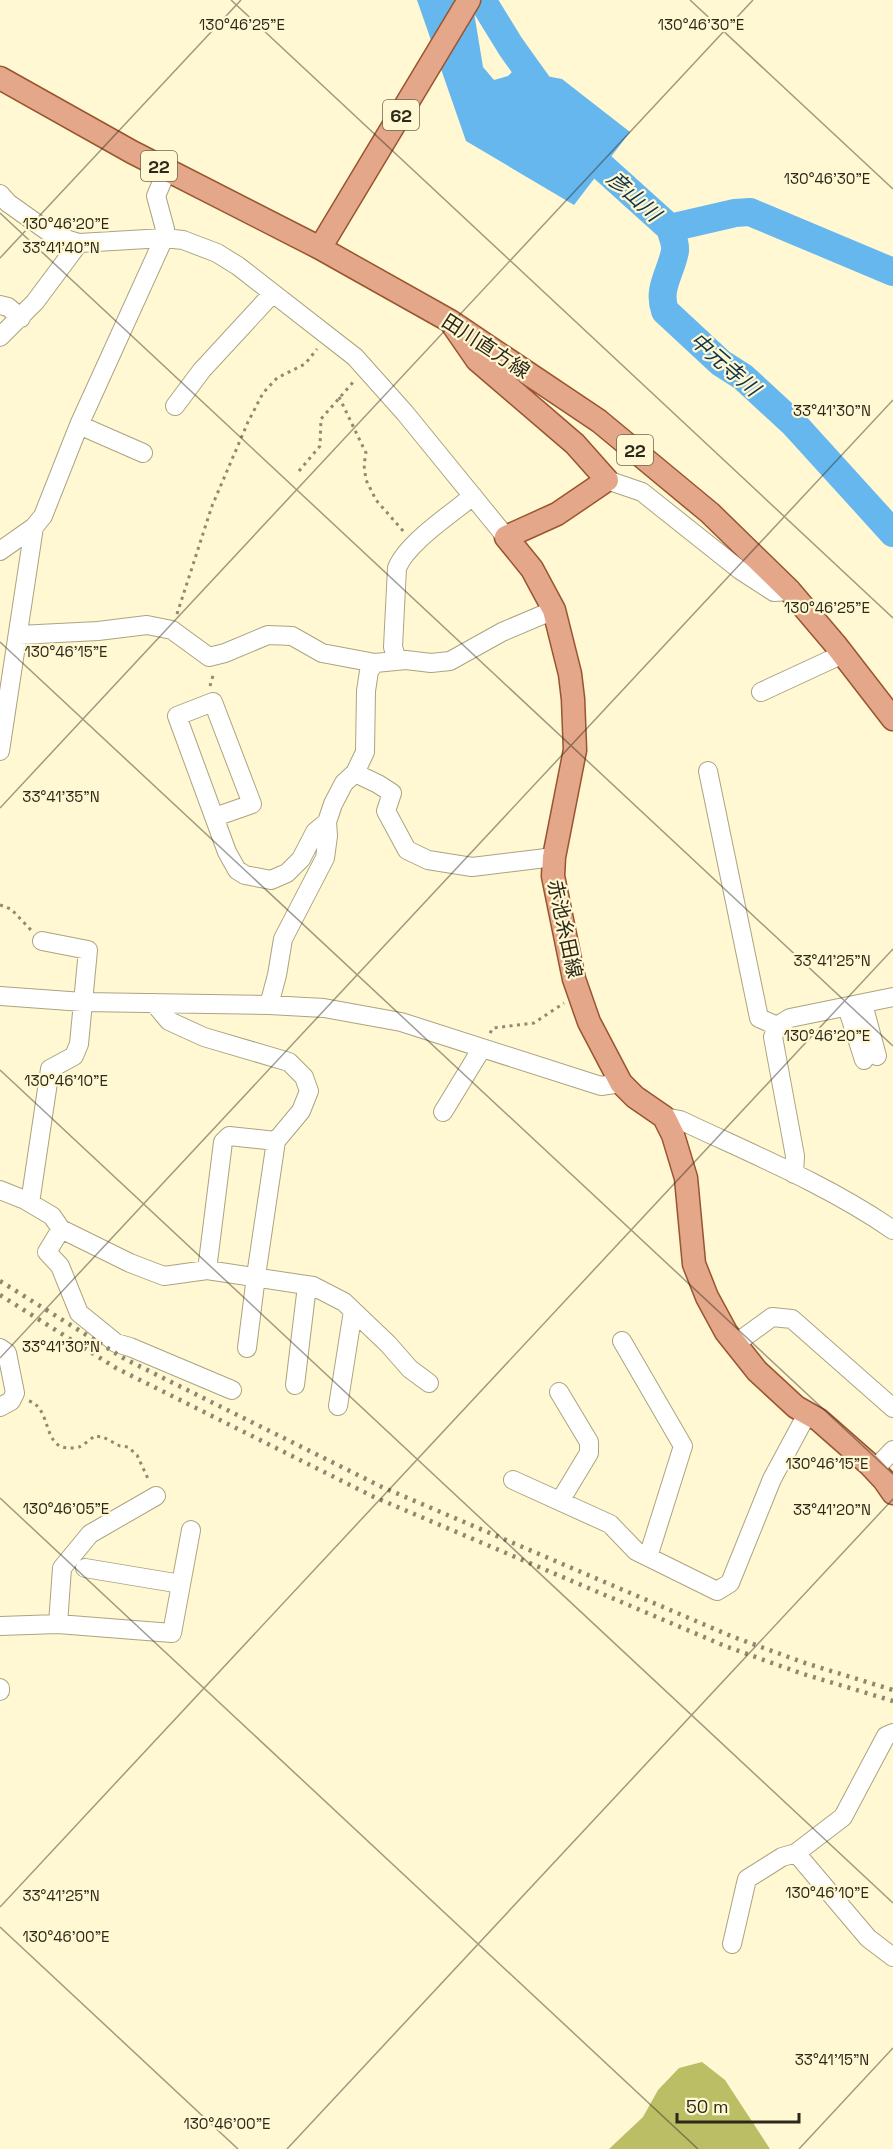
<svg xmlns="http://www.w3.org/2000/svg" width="893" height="2149" viewBox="0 0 893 2149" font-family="'Space Grotesk','Noto Sans JP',sans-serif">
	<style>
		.forest { fill: #bbbe65 }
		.water { fill: #67b7ef }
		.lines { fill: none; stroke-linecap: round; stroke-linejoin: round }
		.river { stroke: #67b7ef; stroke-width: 28 }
		.minor-casing { stroke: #aaa481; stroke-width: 20 }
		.major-casing { stroke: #985530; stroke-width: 25 }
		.path { stroke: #8f8a71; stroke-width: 3; stroke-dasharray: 3 4.5; stroke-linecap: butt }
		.minor { stroke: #fff; stroke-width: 18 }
		.major { stroke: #e4a789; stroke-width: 22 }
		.rail { stroke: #8d886f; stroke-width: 4.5; stroke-dasharray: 3 6; stroke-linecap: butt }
		.ticks { fill: none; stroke: #2c291b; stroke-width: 1.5; stroke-opacity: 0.45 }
		.labels { text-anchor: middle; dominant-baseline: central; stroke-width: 4.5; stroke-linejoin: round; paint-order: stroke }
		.shield { fill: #fff8d2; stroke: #6b6752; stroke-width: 1.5 }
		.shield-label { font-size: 18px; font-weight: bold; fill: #2c291b }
		.street-label { font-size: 20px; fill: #2c291b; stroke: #fff8d2 }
		.water-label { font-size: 21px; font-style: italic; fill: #0f3249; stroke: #fff8d2 }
		.ticks-label { font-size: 15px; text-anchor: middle; fill: #2c291b; stroke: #fff8d2; stroke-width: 4.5; stroke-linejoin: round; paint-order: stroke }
	</style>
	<rect width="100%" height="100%" fill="#fff8d2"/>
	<!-- forest -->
	<path class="forest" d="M702 2062 725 2080 770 2149H609L643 2117 658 2090 679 2068Z"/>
	<!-- water -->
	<path class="water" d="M417 0H472L483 67 494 80 508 76 514 70 562 79 630 132 574 205 466 141Z"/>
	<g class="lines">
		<!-- river -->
		<path class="river" d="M482 0 511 47 551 103
			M577 138 599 164 670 228
			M670 228C672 235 676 244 675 251 671 273 657 288 665 311L721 363 743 377 794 424 893 533
			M670 228 735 213 750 212 893 272"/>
		<defs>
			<path id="minor" d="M0 194 8 203 53 235 79 243 164 238 183 240 217 253 238 266 355 357 405 413 506 537
				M0 305 8 307 21 318
				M0 337 35 302 79 243
				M175 406 202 370 273 293
				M79 425 143 453
				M607 480 642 492 740 570 774 592 790 591
				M0 551 34 527 43 516 79 425 164 238 165 229 156 196 167 170
				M19 635 98 631 147 625 172 630 209 657 225 653 268 635 292 636 322 653 375 663 406 660 431 663 450 661 502 632 554 610
				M397 660 393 647 397 568C407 543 451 514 473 496
				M761 692 843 654
				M0 751 34 527
				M708 771 759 1018 777 1026
				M355 773 378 784 392 793 386 811 407 850 428 860 472 867 554 857
				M215 817 252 804 213 702 177 716 227 852 237 870 245 875 271 880 287 873 301 859 315 832 327 822
				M0 996 83 1002 269 1005 324 1008 401 1022 601 1086 621 1083
				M154 1003 169 1021 204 1037 289 1062 304 1077 309 1091 301 1111 276 1141 256 1276 247 1348
				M863 1004 877 1056
				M269 1005 277 975 283 939 325 858 328 836 327 822 333 804 344 783 355 773 365 752 366 691 369 671 375 663
				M847 1007 864 1060
				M443 1112 482 1048
				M664 1117 680 1120C752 1154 828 1185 893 1230
				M794 1174 795 1156 773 1037 777 1026 790 1018 893 997
				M0 1190 25 1200 52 1216 61 1229 130 1263 164 1276 207 1270 313 1286 344 1302 388 1344 410 1369 429 1383
				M30 1203 50 1069 74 1056 79 1044 88 950 42 941
				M61 1229 47 1252 60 1266 79 1313 116 1343 130 1347 232 1390
				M207 1270 223 1142 229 1136 276 1141
				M622 1341 683 1446 648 1557
				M735 1344 772 1317 792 1319 893 1408
				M0 1348 7 1353 15 1393 11 1401 0 1407
				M295 1385 306 1294 313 1286
				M559 1392 589 1442V1453L560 1501
				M338 1406 353 1311
				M874 1470 893 1450
				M513 1480 610 1524 636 1551 717 1591 730 1583 772 1479 807 1414
				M85 1568 181 1584
				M58 1624 62 1568 90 1534 156 1496
				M0 1626 58 1624 172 1633 191 1530
				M0 1688V1691
				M893 1733 886 1736 843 1817 796 1853 868 1938 893 1957
				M732 1944 747 1879 782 1857 796 1853"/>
			<path id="major" d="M0 78 132 152 320 248 450 321 599 421 710 513 790 591 835 644 893 719
				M320 248 469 0
				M450 321 477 360 575 444 607 480 557 514 506 537 532 569 554 610 570 674 573 699 575 750 554 857 553 876 574 979 589 1022 621 1083 635 1097 664 1117 673 1135 686 1178 694 1264 707 1297 726 1332 757 1371 796 1407 819 1420 869 1464 884 1480 893 1493"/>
		</defs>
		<!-- minor casing -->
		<use href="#minor" class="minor-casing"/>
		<!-- major casing -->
		<use href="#major" class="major-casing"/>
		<!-- path -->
		<path class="path" d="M339 397 366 453 364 465 366 480 376 500 404 532
			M299 471 320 446 321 419 355 380
			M177 614 212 506 248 422 263 393 277 378 305 364 317 349
			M210 686 214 672
			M0 905 11 909 31 930
			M490 1033 493 1028 534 1023 564 1003
			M29 1401C52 1408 42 1448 69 1448 71 1448 78 1448 79 1447 84 1445 90 1439 95 1436L103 1437 120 1446 128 1447 137 1455 149 1481"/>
		<!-- minor -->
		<use href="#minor" class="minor"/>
		<!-- major -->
		<use href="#major" class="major"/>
		<!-- rail -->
		<path class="rail" d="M0 1281 125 1359 382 1487 731 1636 805 1663 893 1690
			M0 1295 116 1368 374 1497 725 1646 800 1673 893 1701"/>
	</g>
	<!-- ticks -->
	<path class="ticks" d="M231 0 893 618M690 0 893 189M0 213 893 1046M0 258 241 0M0 642 893 1474M0 808 753 0M0 1070 893 1903M0 1358 893 400M0 1498 698 2149M0 1907 893 949M0 1927 238 2149M287 2149 893 1499M799 2149 893 2048"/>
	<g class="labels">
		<!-- shield labels -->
		<g class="shield">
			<rect x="383" y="100" width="36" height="30" rx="4.5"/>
			<rect x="141" y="151" width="36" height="30" rx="4.5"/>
			<rect x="617" y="435" width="36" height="30" rx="4.5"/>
		</g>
		<g class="shield-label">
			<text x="401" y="115">62</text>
			<text x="159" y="166">22</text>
			<text x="635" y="450">22</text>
		</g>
		<!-- street labels -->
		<g class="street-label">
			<text transform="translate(486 346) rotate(33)">田川直方線</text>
			<text transform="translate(565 929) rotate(78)">赤池糸田線</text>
		</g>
		<!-- water labels -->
		<g class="water-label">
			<text transform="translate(634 196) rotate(42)">彦山川</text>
			<text transform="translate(725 364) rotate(41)">中元寺川</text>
		</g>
	</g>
	<g class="ticks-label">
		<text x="242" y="30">130°46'25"E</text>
		<text x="701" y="30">130°46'30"E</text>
		<text x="827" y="184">130°46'30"E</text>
		<text x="66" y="229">130°46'20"E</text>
		<text x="61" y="253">33°41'40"N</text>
		<text x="832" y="416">33°41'30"N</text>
		<text x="827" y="613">130°46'25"E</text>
		<text x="66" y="657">130°46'15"E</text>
		<text x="61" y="802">33°41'35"N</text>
		<text x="832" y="966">33°41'25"N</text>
		<text x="827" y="1041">130°46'20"E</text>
		<text x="66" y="1086">130°46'10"E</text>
		<text x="61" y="1352">33°41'30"N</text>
		<text x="827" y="1469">130°46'15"E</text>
		<text x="66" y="1514">130°46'05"E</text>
		<text x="832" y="1515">33°41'20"N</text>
		<text x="827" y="1898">130°46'10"E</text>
		<text x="61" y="1901">33°41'25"N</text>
		<text x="66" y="1942">130°46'00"E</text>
		<text x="832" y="2065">33°41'15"N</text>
		<text x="227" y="2129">130°46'00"E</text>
	</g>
	<!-- scale -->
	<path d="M677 2113v9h122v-9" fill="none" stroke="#2c291b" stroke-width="3"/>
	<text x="686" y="2113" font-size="18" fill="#2c291b" stroke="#fff8d2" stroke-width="4.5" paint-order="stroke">50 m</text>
</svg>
